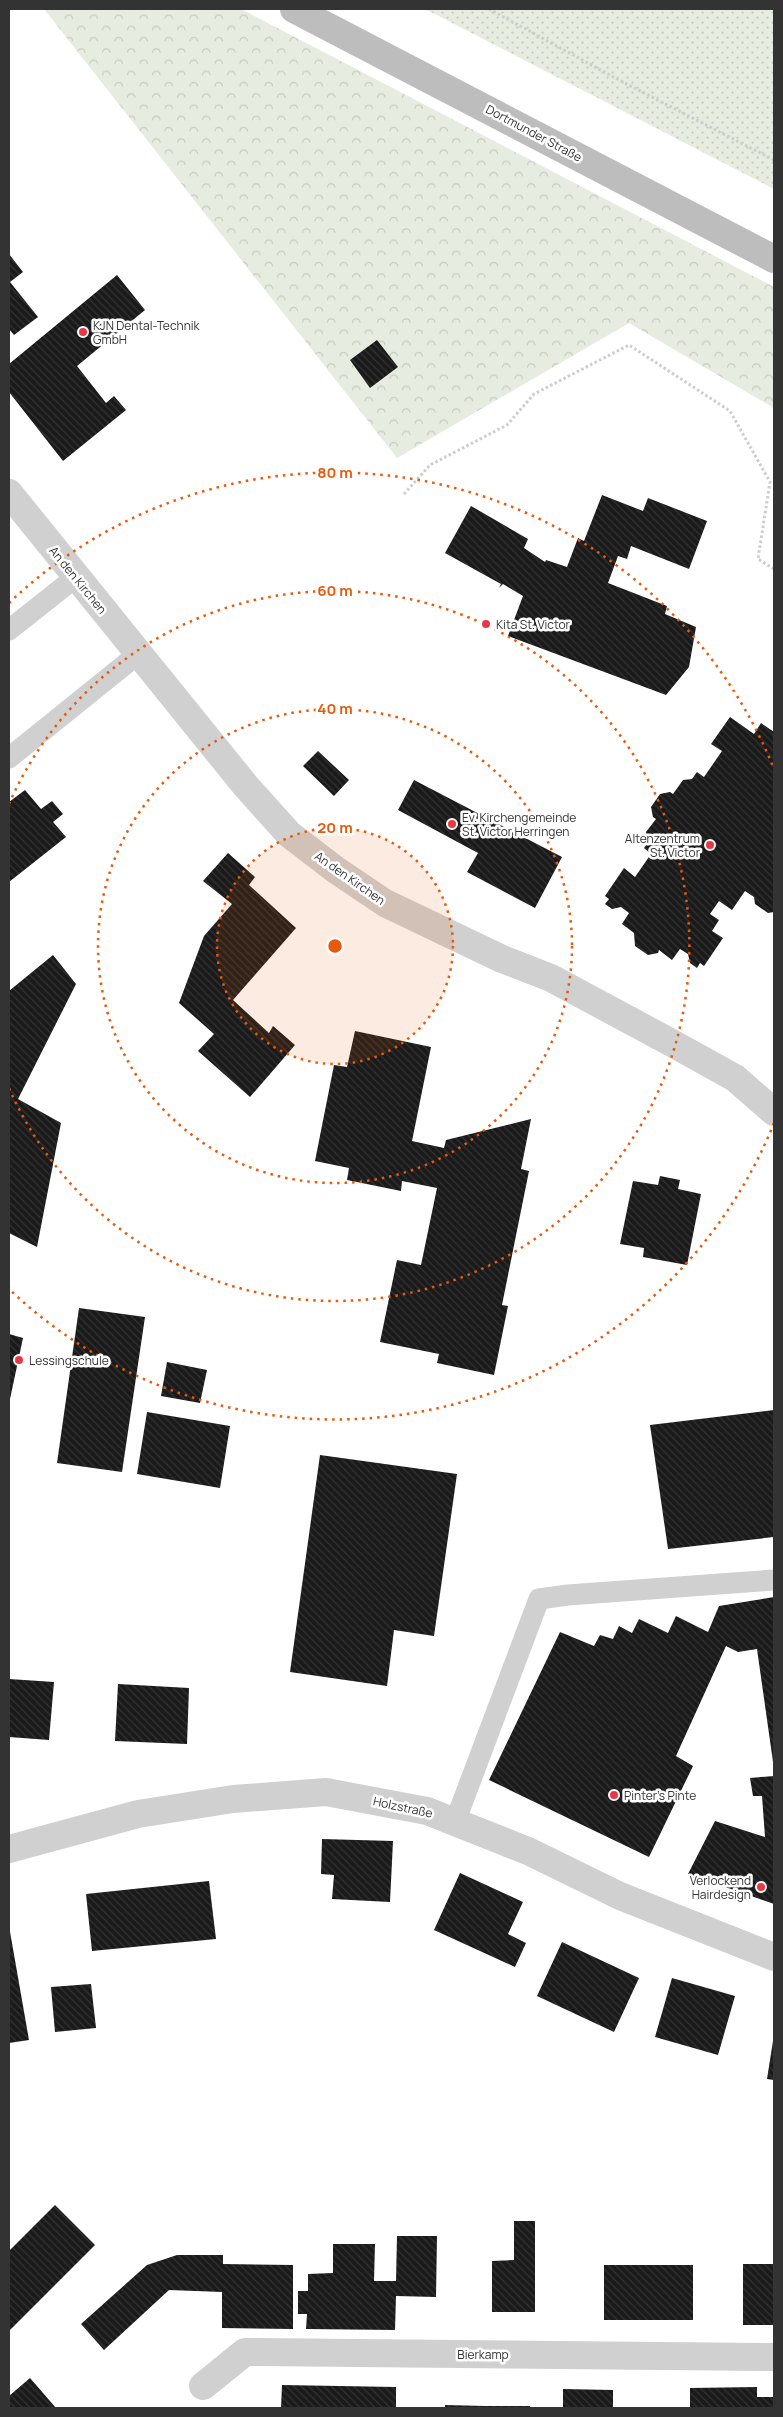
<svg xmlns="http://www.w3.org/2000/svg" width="783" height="2417" viewBox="0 0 783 2417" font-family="Manrope,sans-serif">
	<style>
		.grass { fill: url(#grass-dots) }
		.forest { fill: url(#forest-crowns) }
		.building { fill: url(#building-back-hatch) }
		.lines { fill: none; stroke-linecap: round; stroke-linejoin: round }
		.path { stroke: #cdcdcd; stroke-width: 3; stroke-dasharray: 2.5 2.5; stroke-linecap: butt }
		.service { stroke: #d0d0d0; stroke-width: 21 }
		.minor { stroke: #d0d0d0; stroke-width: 28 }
		.tertiary { stroke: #d0d0d0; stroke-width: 28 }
		.secondary { stroke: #bdbdbd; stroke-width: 28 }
		.ring { fill: none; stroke: #e8590c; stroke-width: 2.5; stroke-dasharray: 2.5 5 }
		.poi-dot { fill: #e63946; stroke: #fff; stroke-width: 2 }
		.labels { text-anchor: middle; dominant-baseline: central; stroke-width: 5; stroke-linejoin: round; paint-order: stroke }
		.street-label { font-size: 12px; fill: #333; stroke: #fff }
		.poi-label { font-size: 12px; fill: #333; stroke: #fff; text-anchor: start }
		.centre { fill: #e8590c; stroke: #fff; stroke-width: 2.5 }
		.ring-label { font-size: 15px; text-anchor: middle; font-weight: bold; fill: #e8590c; stroke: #fff; stroke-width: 5; stroke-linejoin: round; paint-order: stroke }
	</style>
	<defs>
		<pattern id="grass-dots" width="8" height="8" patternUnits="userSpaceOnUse" patternTransform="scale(1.25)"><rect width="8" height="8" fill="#e6ecdf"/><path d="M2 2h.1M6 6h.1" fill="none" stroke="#c6cbc0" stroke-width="1.8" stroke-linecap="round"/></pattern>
		<pattern id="forest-crowns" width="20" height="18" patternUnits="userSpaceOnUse" patternTransform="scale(1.25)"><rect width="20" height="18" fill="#e6ecdf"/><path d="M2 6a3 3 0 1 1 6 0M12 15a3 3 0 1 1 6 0" fill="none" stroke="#c6cbc0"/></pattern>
		<pattern id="building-back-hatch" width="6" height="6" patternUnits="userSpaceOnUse" patternTransform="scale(1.25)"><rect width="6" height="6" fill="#1a1a1a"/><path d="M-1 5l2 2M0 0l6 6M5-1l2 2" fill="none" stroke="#333"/></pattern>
	</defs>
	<rect width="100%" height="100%" fill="#fff"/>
	<!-- grass -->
	<path class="grass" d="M425 9H774V189Z"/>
	<!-- forest -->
	<path class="forest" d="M44 9H241L774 287V408L629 323 397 458Z"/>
	<!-- building -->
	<path class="building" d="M9 254 23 272 10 282 38 317 14 335 9 329Z
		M117 275 145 310 77 366 106 403 114 396 126 410 63 461 9 392V364Z
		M377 340 398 367 370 388 350 360Z
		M602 495 643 511 648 498 707 521 689 569 631 546 627 559 618 556 608 583 667 606 665 614 696 627 689 667 666 695 508 636 523 596 503 584 499 588 501 584 445 553 471 506 528 539 524 548 545 562 546 560 567 567 578 538 584 541Z
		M730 717 754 734 761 723 774 732V912L768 913 755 904 754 897 745 891 732 910 719 901 710 914 719 920 712 931 723 938 704 966 700 963 697 968 690 963 688 954 680 949 672 960 659 950 658 953 648 955 635 946 634 933 622 924 629 913 621 907 612 909 605 904 609 899 605 896 624 868 635 877 651 854 644 848 648 842 646 832 656 819 653 817 651 807 660 794 670 792 673 794 683 780 692 779 697 772 704 777 722 751 711 744Z
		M318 751 349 780 334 796 303 766Z
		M414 780 562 857 535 908 467 872 478 853 398 810Z
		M25 790 41 809 52 801 63 814 53 822 66 837 9 882V802Z
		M228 853 255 877 249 885 296 928 233 1000 269 1033 273 1026 295 1045 250 1097 198 1051 214 1034 179 1003 204 936 232 904 203 881Z
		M53 955 76 984 18 1099 61 1123 37 1247 9 1233V991Z
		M355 1031 431 1047 412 1141 444 1148 446 1140 531 1119 521 1169 529 1171 502 1305 508 1306 494 1375 437 1363 439 1354 380 1342 397 1260 421 1265 437 1188 402 1181 401 1191 347 1180 349 1168 315 1161 334 1065 347 1067Z
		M660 1176 680 1180 678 1189 701 1194 687 1265 643 1257 644 1248 620 1244 633 1181 658 1185Z
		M79 1308 145 1317 122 1472 57 1463Z
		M9 1334 23 1338 10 1399H9Z
		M167 1362 207 1370 200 1403 161 1396Z
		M774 1410V1537L668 1549 650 1425Z
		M147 1412 230 1426 220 1488 137 1474Z
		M320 1455 457 1474 434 1636 394 1630 387 1686 290 1672Z
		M774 1597V1769L757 1649 738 1652 726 1646 676 1756 693 1766 649 1857 489 1780 560 1632 594 1646 600 1635 613 1639 619 1626 632 1633 639 1619 668 1633 676 1616 708 1632 719 1606Z
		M9 1679 54 1682 49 1740 9 1737Z
		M118 1684 189 1688 187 1744 115 1741Z
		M774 1776V1904L688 1874 715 1821 765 1837 762 1796H753L750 1778Z
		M322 1839 393 1841 390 1902 332 1899 334 1875 321 1874Z
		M460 1873 523 1902 508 1934 526 1943 515 1967 434 1930Z
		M209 1881 216 1939 92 1951 86 1894Z
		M9 1926 29 2040 9 2043Z
		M562 1942 639 1978 614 2032 537 1996Z
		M672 1978 735 1996 718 2055 655 2037Z
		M91 1984 96 2028 55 2032 51 1987Z
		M773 2041H774V2080L767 2079Z
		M55 2205 95 2245 9 2331V2251Z
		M514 2221H535V2312H492V2261L514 2260Z
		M397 2236H437L436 2297 396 2296 395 2330 306 2329 307 2314H298V2291H308V2274L333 2273V2244H375L374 2281H396Z
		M177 2255H223V2264L293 2265V2329L222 2328V2292L169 2290 104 2350 81 2324 147 2265Z
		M743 2264H774V2325H743Z
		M604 2265H693V2320H604Z
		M30 2378 56 2408H9V2396Z
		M282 2385 396 2387V2408H281Z
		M757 2387V2397H774V2408H690V2388Z
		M563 2389 613 2390V2408H563Z
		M445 2405 485 2406H530V2408H445Z"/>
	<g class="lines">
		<!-- path -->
		<path class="path" d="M489 9 617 79 774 160
			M404 494 430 465 507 425 534 394 629 345 730 411 770 482 758 559 774 569"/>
		<!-- service -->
		<path class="service" d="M9 630 76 577
			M9 758 138 654
			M455 1822 539 1599 568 1595 774 1580"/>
		<!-- minor -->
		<path class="minor" d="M9 493 245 785 289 834 336 870 385 903 502 959 551 978 670 1042 735 1078 774 1112
			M203 2386 245 2352 774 2357"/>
		<!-- tertiary -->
		<path class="tertiary" d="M9 1849 138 1814 233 1799 326 1792 427 1811 528 1851 620 1896 774 1957"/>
		<!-- secondary -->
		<path class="secondary" d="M294 9 774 259"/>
	</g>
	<!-- distance rings -->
	<circle cx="335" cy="946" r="118" fill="#e8590c" fill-opacity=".12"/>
	<g class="ring">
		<circle cx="335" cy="946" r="118"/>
		<circle cx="335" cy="946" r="237"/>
		<path d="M9 804A355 355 0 1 1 9 1088"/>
		<path d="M774 1123A473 473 0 0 1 9 1289M9 603A473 473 0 0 1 774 769"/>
	</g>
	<!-- markers -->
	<g class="poi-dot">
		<circle cx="83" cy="332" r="5"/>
		<circle cx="486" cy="624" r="5"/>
		<circle cx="452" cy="824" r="5"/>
		<circle cx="710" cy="845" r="5"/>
		<circle cx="19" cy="1360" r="5"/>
		<circle cx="614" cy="1795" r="5"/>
		<circle cx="761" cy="1887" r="5"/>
	</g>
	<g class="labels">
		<!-- street labels -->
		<g class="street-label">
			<text transform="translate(534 133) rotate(28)">Dortmunder Straße</text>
			<text transform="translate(78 580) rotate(51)">An den Kirchen</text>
			<text transform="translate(350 878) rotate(35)">An den Kirchen</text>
			<text transform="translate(403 1807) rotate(12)">Holzstraße</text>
			<text x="483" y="2354">Bierkamp</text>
		</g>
		<!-- poi labels -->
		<g class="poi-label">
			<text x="93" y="325">KJN Dental-Technik<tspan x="93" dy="14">GmbH</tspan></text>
			<text x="496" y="624">Kita St. Victor</text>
			<text x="462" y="817">Ev. Kirchengemeinde<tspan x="462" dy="14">St. Victor Herringen</tspan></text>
			<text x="700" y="838" text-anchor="end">Altenzentrum<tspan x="700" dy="14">St. Victor</tspan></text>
			<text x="29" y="1360">Lessingschule</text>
			<text x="624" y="1795">Pinter's Pinte</text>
			<text x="751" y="1880" text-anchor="end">Verlockend<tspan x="751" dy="14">Hairdesign</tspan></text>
		</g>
	</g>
	<circle cx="335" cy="946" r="8" class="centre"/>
	<g class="ring-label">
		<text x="335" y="478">80 m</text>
		<text x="335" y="596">60 m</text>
		<text x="335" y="714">40 m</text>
		<text x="335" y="833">20 m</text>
	</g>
	<!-- border -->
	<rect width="783" height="2417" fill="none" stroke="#333333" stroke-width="20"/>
</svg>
